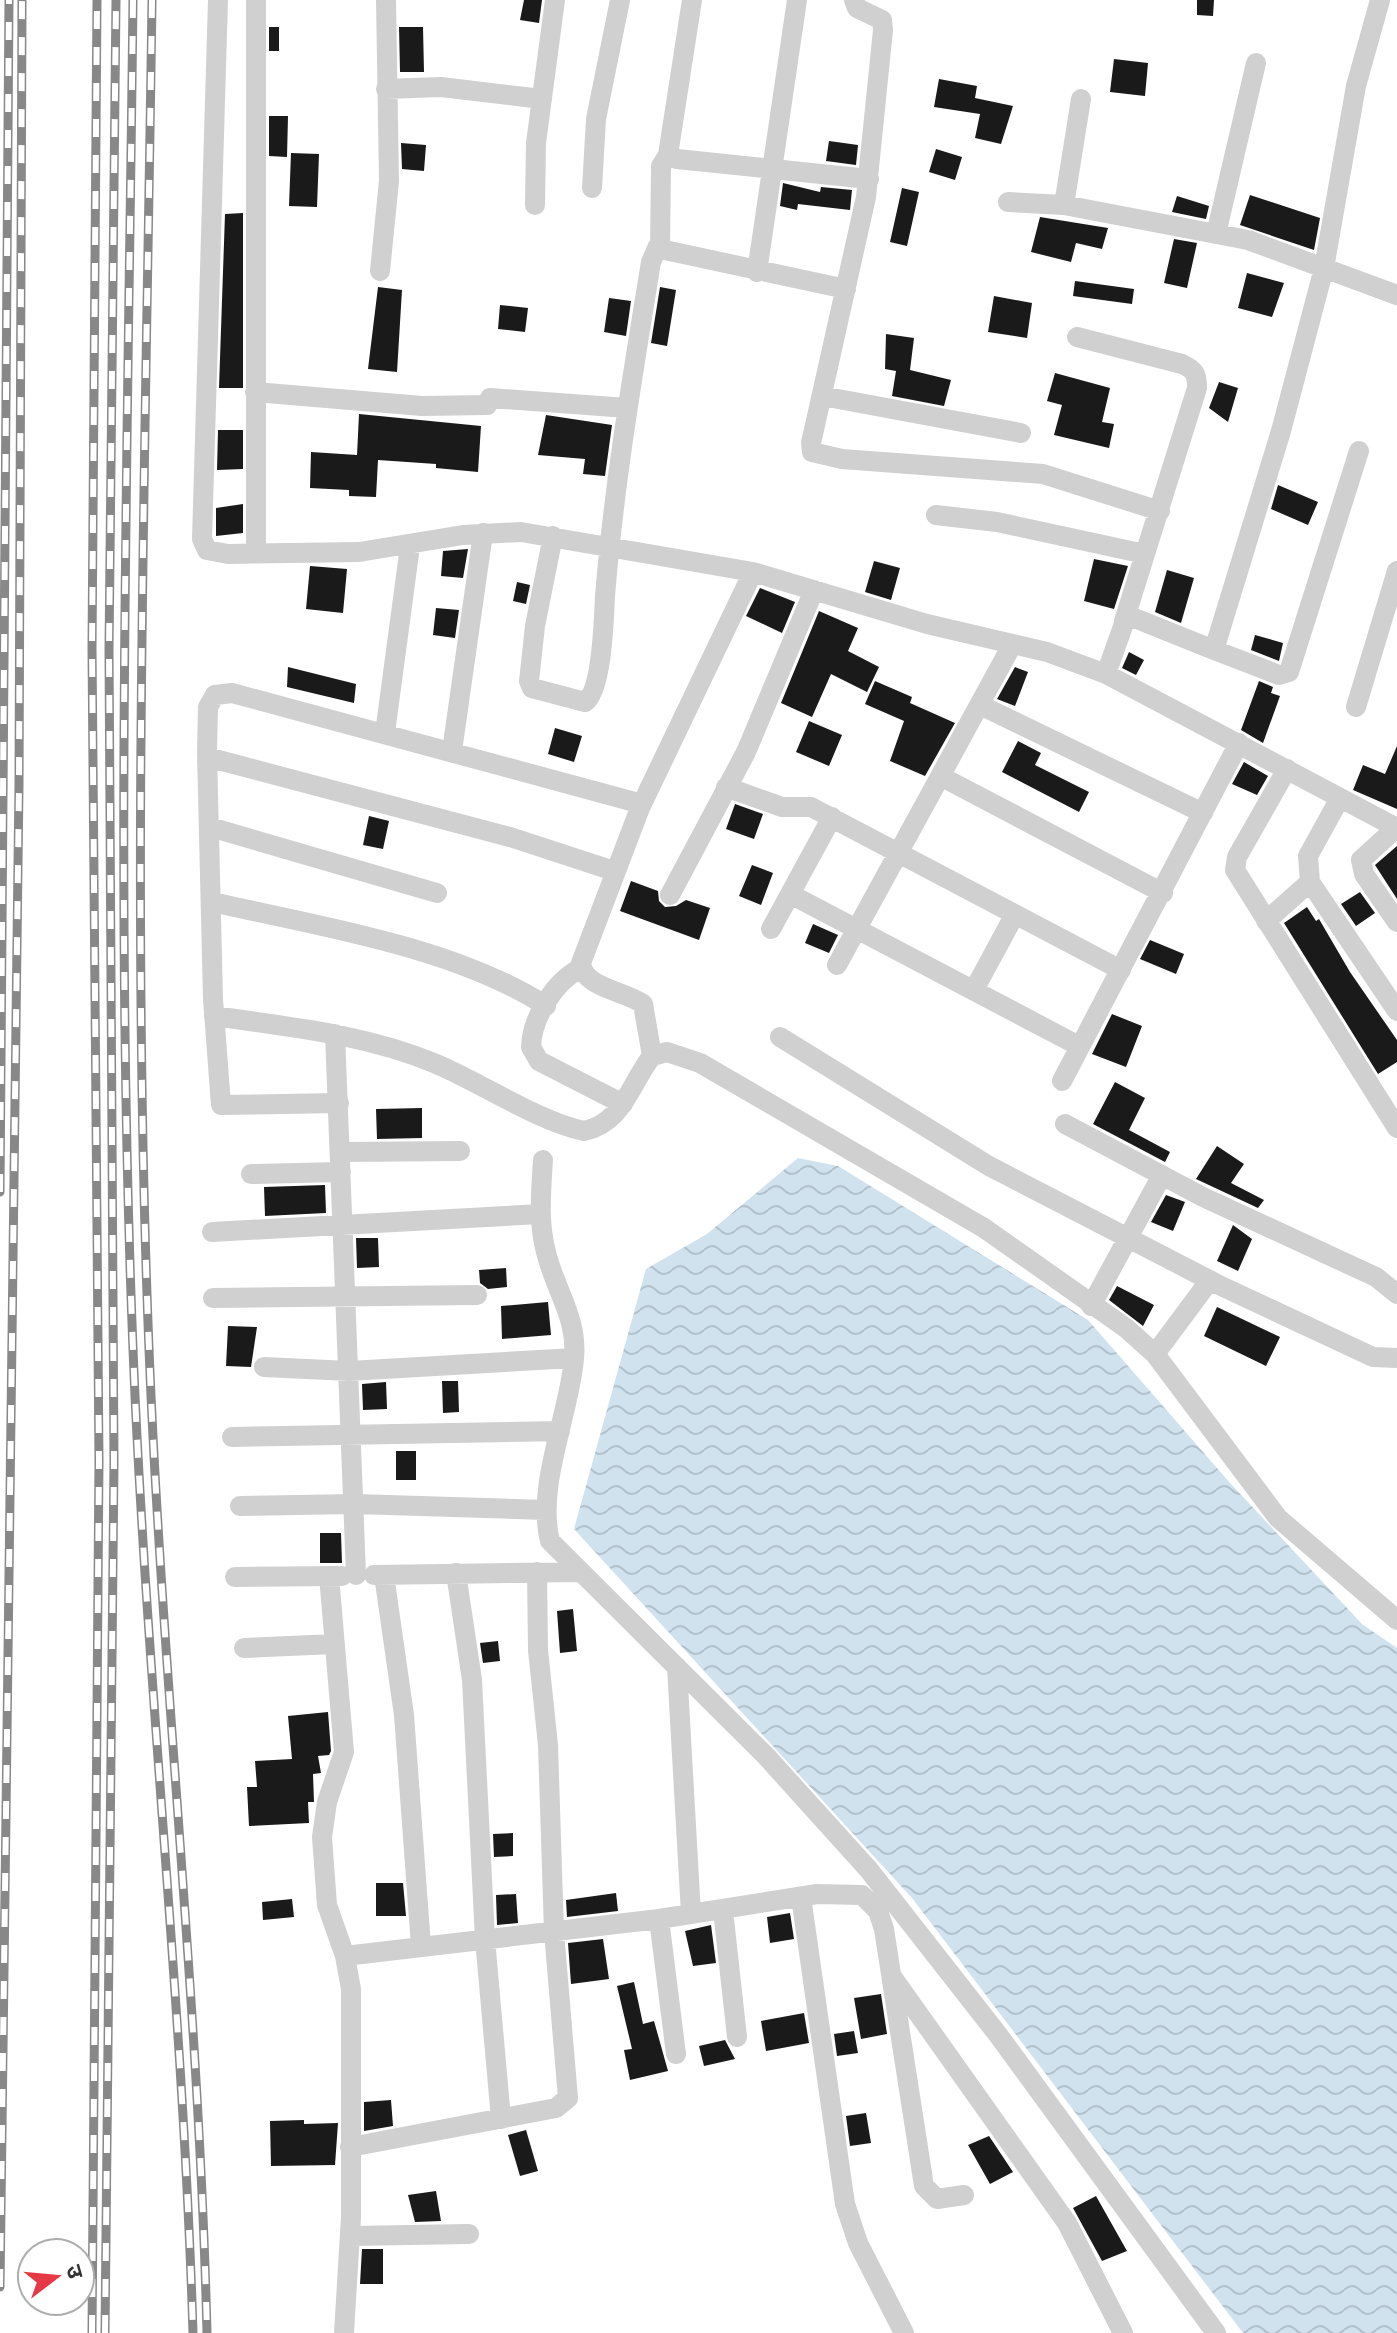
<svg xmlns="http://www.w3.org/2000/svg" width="1397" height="2333" viewBox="0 0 1397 2333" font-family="Rubik,'Noto Sans Devanagari',sans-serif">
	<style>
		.water { fill: url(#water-waves) }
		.building { fill: #1a1a1a }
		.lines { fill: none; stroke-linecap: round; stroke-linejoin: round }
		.street { stroke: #d0d0d0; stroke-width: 20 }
		.rail-casing { stroke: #888; stroke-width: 9 }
		.rail { stroke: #fff; stroke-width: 6; stroke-dasharray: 18; stroke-linecap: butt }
	</style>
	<defs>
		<pattern id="water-waves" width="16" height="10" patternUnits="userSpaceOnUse" patternTransform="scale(2)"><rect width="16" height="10" fill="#cfe2ee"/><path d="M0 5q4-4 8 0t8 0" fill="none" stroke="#b2c2cd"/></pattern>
	</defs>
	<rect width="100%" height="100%" fill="#fff"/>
	<!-- water -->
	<path class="water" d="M798 1158 838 1166 1088 1320 1230 1483 1362 1624 1397 1648V2333H1243L912 1898 574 1529 646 1269 707 1234Z"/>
	<!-- building -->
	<path class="building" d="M524 0H542L539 23 520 20Z
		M1197 0H1214L1213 16 1197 15Z
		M269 27H279V51H269Z
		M399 27H423L424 72H400Z
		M1114 59 1148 63 1145 96 1110 92Z
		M939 79 977 86 975 98 1013 106 1001 144 975 138 980 114 934 107Z
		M269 116H288L287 157 269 156Z
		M829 141 858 145 856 165 826 161Z
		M401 143 426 145 424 171 402 169Z
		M936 149 962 157 955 180 929 172Z
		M291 153 319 154 317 207 289 206Z
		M783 183 820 192 821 187 852 190 850 210 798 204 797 210 780 206Z
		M902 188 919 192 907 246 890 242Z
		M1250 195 1320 218 1314 250 1240 225Z
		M1177 196 1209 206 1206 219 1172 212Z
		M243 213V388H219L225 214Z
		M1040 217 1108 228 1102 249 1076 243 1071 262 1031 252Z
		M1174 239 1197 243 1187 288 1164 283Z
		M1247 273 1284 283 1272 317 1238 308Z
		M1075 281 1134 289 1132 304 1073 296Z
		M378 287 402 290 397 372 368 369Z
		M660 287 676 290 667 346 651 343Z
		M994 296 1032 303 1027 338 988 332Z
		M609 298 631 301 626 336 604 332Z
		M500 305 528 308 525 332 498 329Z
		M886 334 914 338 910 370 951 380 944 406 892 396 896 371 885 369Z
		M1055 373 1110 388 1102 422 1114 424 1109 448 1054 435 1062 405 1047 401Z
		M1219 382 1238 388 1228 422 1209 408Z
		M359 414 481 426 478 472 436 468V464L378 460 376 497 349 496V490L310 488 311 452 357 455Z
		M546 415 612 425 605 476 583 474 585 459 538 455Z
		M218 430H243V469L217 470Z
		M1278 485 1318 502 1308 525 1271 509Z
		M243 504V533L216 536V508Z
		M468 549 463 578 441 576 443 551Z
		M1094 559 1128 566 1114 609 1084 601Z
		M874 561 900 568 891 600 865 592Z
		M310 566 347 569 343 613 306 609Z
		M1167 570 1194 578 1181 623 1155 612Z
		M517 582 530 585 526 604 513 601Z
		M760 588 795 602 782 633 746 616Z
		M436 608 459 610 455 638 433 635Z
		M819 611 858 628 848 651 879 667 867 692 831 674 812 717 781 703Z
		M1255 635 1283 643 1279 661 1251 650Z
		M1129 652 1144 660 1136 675 1122 668Z
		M288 667 356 684 354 703 287 687Z
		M1015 667 1028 672 1015 706 997 699Z
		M875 681 912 697 910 703 955 723 925 776 890 761 904 721 865 704Z
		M1259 681 1273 687 1271 693 1280 696 1263 743 1241 730Z
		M809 721 842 735 829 766 796 752Z
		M555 728 582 736 574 762 548 754Z
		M1018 741 1041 753 1035 765 1089 792 1079 812 1002 772Z
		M1397 746V809L1353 790 1363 765 1385 774Z
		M1244 762 1268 776 1257 795 1232 784Z
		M735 804 763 814 754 839 726 829Z
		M369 816 389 821 383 849 363 845Z
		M1397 846V899L1375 865Z
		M752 865 773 873 761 905 739 896Z
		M631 881 658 891 659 901 665 907 676 906 686 900 710 908 699 940 620 911Z
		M1360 892 1375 913 1356 926 1341 904Z
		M1307 907 1316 921 1319 919 1350 972 1397 1040V1062L1378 1074 1284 923Z
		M813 924 838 935 829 953 805 943Z
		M1150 940 1184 954 1176 974 1140 959Z
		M1112 1014 1142 1026 1126 1067 1092 1054Z
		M1115 1082 1145 1098 1129 1130 1170 1152 1165 1162 1093 1124Z
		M422 1108V1138L377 1139 376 1109Z
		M1217 1146 1244 1164 1231 1183 1264 1200 1258 1208 1196 1179Z
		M325 1185 326 1213 265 1216 264 1187Z
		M1166 1195 1185 1202 1173 1231 1151 1222Z
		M1233 1225 1252 1239 1238 1271 1217 1261Z
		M356 1238H378L379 1267 357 1268Z
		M506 1268 507 1287 488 1289 480 1283 479 1270Z
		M1117 1286 1154 1305 1143 1326 1109 1300Z
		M548 1302 551 1335 502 1339 501 1306Z
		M1217 1307 1280 1337 1266 1366 1204 1336Z
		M228 1326 257 1327 251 1367 226 1366Z
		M442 1381H458L459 1412 443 1413Z
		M386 1382 387 1409 363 1410 362 1384Z
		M396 1451H416V1480H396Z
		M320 1533H341L342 1563H320Z
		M573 1609 577 1651 560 1653 557 1611Z
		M498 1641 500 1661 483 1663 480 1643Z
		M328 1712 331 1751 329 1755 318 1756 321 1773 313 1774 314 1802H308L309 1823 249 1826 247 1787H257L255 1761 292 1759 288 1716Z
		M513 1833V1856L494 1857 493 1834Z
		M376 1883H403L406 1916H376Z
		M616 1893 618 1911 567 1917 566 1900Z
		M516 1894 518 1923 497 1925 496 1895Z
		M292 1899 294 1917 263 1920 262 1902Z
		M790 1913 794 1939 770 1943 767 1917Z
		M711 1925 716 1963 693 1966 685 1931Z
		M603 1939 609 1979 571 1984 568 1943Z
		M634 1982 643 2024 654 2021 668 2071 630 2080 624 2050 632 2049 617 1986Z
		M881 1994 887 2034 861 2039 854 1998Z
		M804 2013 809 2043 766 2051 761 2021Z
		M854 2031 858 2053 837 2056 834 2034Z
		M725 2040 735 2059 704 2066 699 2046Z
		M391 2100 393 2126 364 2131V2102Z
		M866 2113 871 2143 850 2146 846 2116Z
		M304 2120V2124L338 2123 335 2165 271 2166 270 2121Z
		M526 2130 538 2171 520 2176 508 2135Z
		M989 2136 1013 2172 990 2184 968 2145Z
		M436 2191 441 2221 415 2222 408 2195Z
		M1096 2196 1127 2251 1102 2261 1073 2208Z
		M362 2249H383V2284H360Z"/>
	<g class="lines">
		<!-- street -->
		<path class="street" d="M218 0 202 539 207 550 228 554 359 552 463 535 521 532 753 572 927 624 1047 652 1106 674 1397 828
			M854 0 857 8 882 20 883 30 866 197 811 443 812 452 842 459 1043 474 1160 511
			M386 89 441 87 542 99
			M668 155 692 0
			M592 188 596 119 620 0
			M1008 202 1064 205 1248 240 1397 295
			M535 205 536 143 555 0
			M1064 205 1081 99
			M1216 234 1256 63
			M380 271 389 181 386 0
			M757 272 797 0
			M846 289 660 249 661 166 668 155 677 159 869 179
			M1077 337 1182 364C1195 370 1197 374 1197 388L1124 621
			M255 392 422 406 487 405 490 398 627 408
			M822 396 1021 433
			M936 515 997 522 1145 554
			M553 536 535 626 529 681 532 688 585 702C602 691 604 617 605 596 614 484 633 373 651 262L658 246
			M256 553V0
			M1214 650 1279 675 1289 672 1359 451
			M1106 674 1127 615 1214 650 1281 431 1324 268 1356 86 1380 0
			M980 705 1203 813
			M1356 707 1397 571
			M385 733 410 546
			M452 751 483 533
			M207 757 510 837 614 871
			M1287 769 1237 857 1235 870 1397 1128
			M942 777 1163 893
			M726 787 782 807H811L1121 970
			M1340 798 1308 856 1310 882 1397 1011
			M210 827 437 893
			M1396 828 1361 860 1364 874 1397 922
			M790 894 1079 1046
			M670 895 746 752 814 590
			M212 902C318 926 455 947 546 1006
			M1266 921 1310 882
			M771 929 832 817
			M837 965 1012 645
			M581 968C555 981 532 1017 531 1047L539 1061 623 1104
			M974 990 1015 914
			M214 1016C289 1027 364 1034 434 1063 480 1082 537 1121 584 1131 623 1123 630 1084 652 1056L667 1052 700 1063 984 1228 1126 1328 1155 1354 1278 1518 1397 1620
			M335 1034 356 1575
			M780 1037 989 1166 1219 1285 1373 1357 1397 1358
			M652 1056 643 1004C626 991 583 988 581 963L640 808 753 572
			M1062 1081 1239 743
			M339 1103 221 1105 213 999 207 752 208 707 215 695 232 693 642 804
			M1065 1124 1203 1197 1376 1277 1397 1294
			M341 1152 460 1151
			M543 1160C541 1192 538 1222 546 1252 555 1290 578 1318 574 1359 569 1415 536 1486 550 1541L766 1756 869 1870 999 2036 1216 2333
			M251 1174 341 1172
			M212 1232 540 1214
			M213 1298 477 1295
			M1091 1306 1162 1175
			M1155 1354 1210 1280
			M264 1367 349 1371 574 1358
			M232 1437 560 1431
			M240 1506 355 1504 546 1510
			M456 1573 472 1680 485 1939 501 2119
			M374 1575 578 1572
			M384 1575 404 1715 421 1946
			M329 1576 344 1752 327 1802 322 1837 327 1905 345 1956 351 1989V2217L344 2333
			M235 1577 342 1576
			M244 1648 335 1644
			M677 1667 691 1914
			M801 1897 845 2204 858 2243 904 2333
			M723 1910 737 2037
			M659 1919 676 2054
			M345 1956 659 1919 817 1894 862 1895 878 1911 884 1929 924 2186 937 2199 964 2195
			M893 1978 1067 2223 1123 2333
			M350 2147 556 2108 568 2098 554 1932 548 1745 538 1650 537 1572
			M350 2236 469 2234"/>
		<defs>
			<path id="rail" d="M133 0C128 449 115 900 133 1349 146 1678 183 2004 193 2333
				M152 0C146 449 131 900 149 1349 162 1678 199 2004 207 2333
				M0 1192 9 0
				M0 2287 19 785 22 0
				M92 2333 99 1461 92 648 97 0
				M105 2333 114 1463 109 650 116 0"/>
		</defs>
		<!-- rail casing -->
		<use href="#rail" class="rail-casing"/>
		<!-- rail -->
		<use href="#rail" class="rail"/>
	</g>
	<!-- north arrow -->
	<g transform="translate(56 2277) rotate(74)"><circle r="38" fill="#ffffff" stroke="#adadad" stroke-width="2"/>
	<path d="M0-6L14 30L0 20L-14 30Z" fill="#e63946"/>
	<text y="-12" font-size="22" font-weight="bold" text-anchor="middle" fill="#333333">उ</text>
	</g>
</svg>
